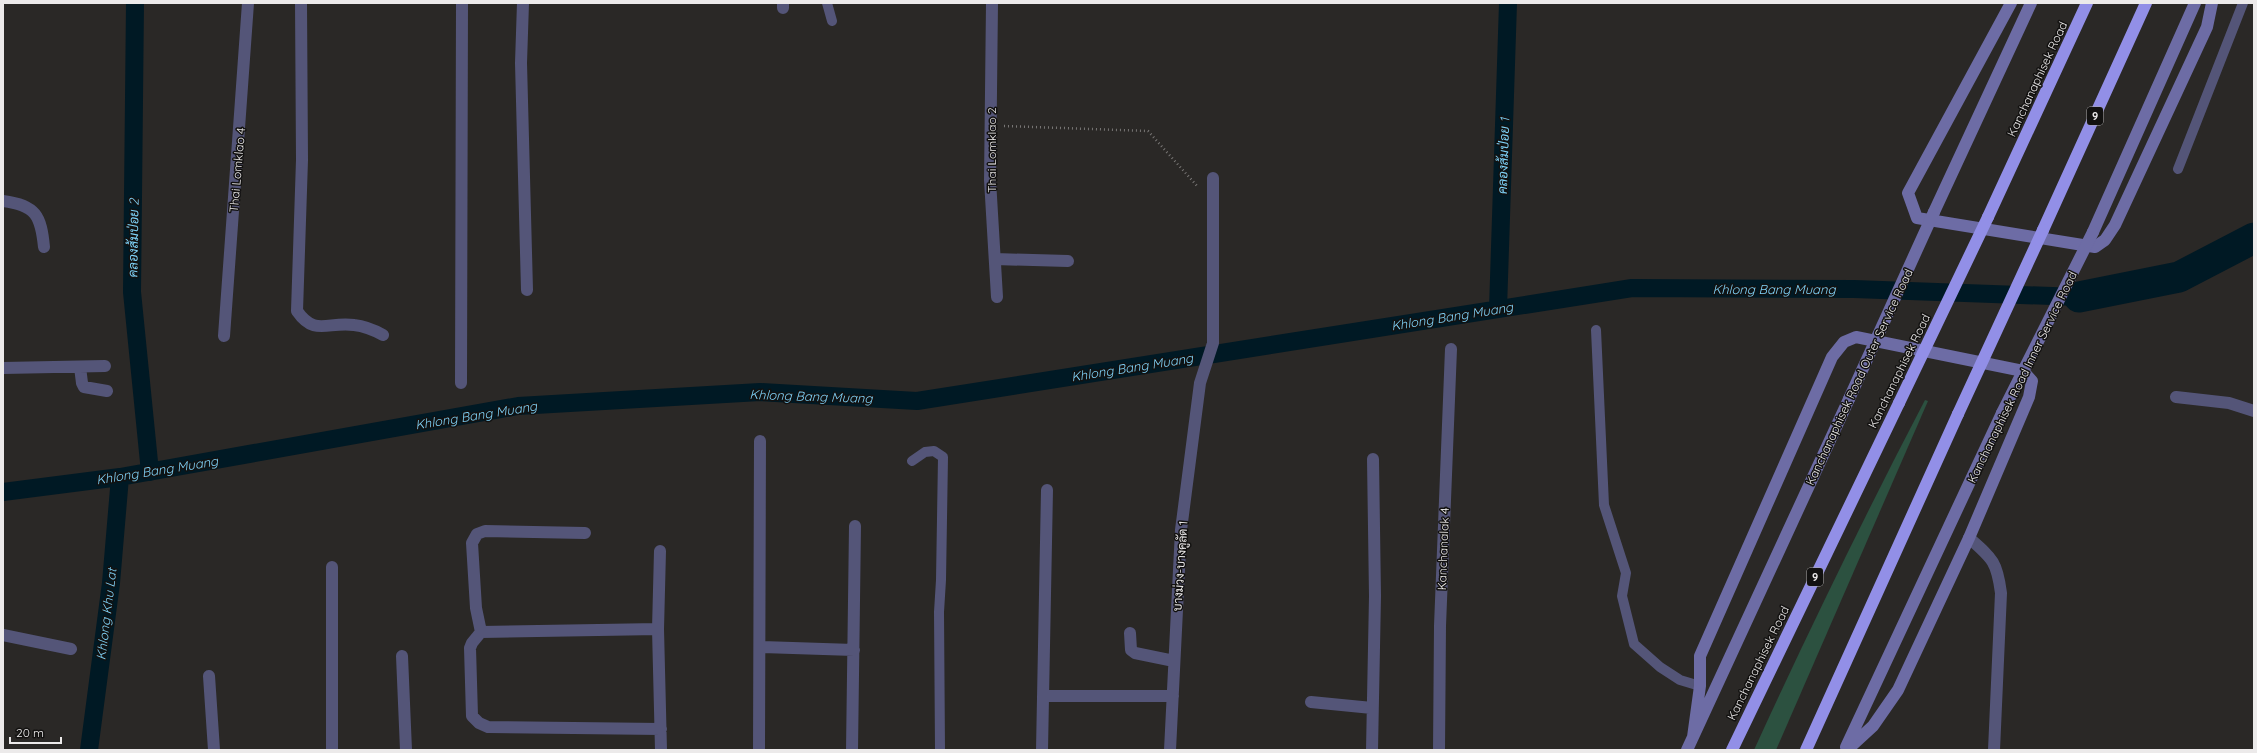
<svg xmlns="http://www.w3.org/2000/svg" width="2257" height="753" viewBox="0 0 2257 753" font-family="Quicksand,Sarabun,sans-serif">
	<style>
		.green { fill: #2c5140 }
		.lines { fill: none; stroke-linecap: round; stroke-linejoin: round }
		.canal { stroke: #001924; stroke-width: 18 }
		.river { stroke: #001924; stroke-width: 31 }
		.path { stroke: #797776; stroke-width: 2.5; stroke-dasharray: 1 3; stroke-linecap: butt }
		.lane { stroke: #545578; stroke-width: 10 }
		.street { stroke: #545578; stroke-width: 12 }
		.secondary { stroke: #6d6ca5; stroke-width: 12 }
		.highway { stroke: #928fe7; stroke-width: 12 }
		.secondary-bridge { stroke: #6d6ca5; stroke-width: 12 }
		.highway-bridge { stroke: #928fe7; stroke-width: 12 }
		.labels { text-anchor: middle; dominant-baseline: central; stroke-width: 3; stroke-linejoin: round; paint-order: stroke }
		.shield { fill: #121110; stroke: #aba9a9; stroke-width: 1 }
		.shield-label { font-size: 11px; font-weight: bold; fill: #eceaea }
		.street-label { font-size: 12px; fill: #eceaea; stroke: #121110 }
		.water-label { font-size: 13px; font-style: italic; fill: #7ed2f8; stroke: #121110 }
	</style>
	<rect width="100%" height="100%" fill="#2a2826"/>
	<!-- green -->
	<path class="green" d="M1925 400 1928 401 1776 750H1754C1808 632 1865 515 1925 400Z"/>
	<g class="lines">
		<!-- canal -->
		<path class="canal" d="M135 3 132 292 150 472
			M1498 309 1508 3
			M3 492 120 477 518 406 760 392 917 401 1632 288 1854 289 2079 297
			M89 750 111 583 120 477"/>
		<!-- river -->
		<path class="river" d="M2079 297 2179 277 2254 238"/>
		<!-- path -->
		<path class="path" d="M1004 126 1148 131 1198 187"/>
		<!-- lane -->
		<path class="lane" d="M827 3 832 21
			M2178 169 2243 3
			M1596 330 1604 505 1626 573 1622 596 1634 644 1660 667 1680 680 1700 686
			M912 461 925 452 934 451 943 457 941 580 939 612 940 750"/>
		<!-- street -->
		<path class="street" d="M301 3 302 160 297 311C315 337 328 321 354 325 364 326 374 330 383 335
			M523 3 521 63 527 290
			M992 3 990 180 997 297
			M783 8V3
			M3 201C36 205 41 216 44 247
			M995 259 1068 261
			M224 336 248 3
			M80 367 82 383 84 387 107 391
			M3 368 105 366
			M461 383 462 3
			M2176 397 2229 403 2254 411
			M585 533 485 531 477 534 472 543 476 608 481 632 658 629
			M1969 538C1993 559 1997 562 2001 593L1994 750
			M660 551 658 629 661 750
			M332 567V750
			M481 632 472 643 470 648 472 716 479 723 488 727 661 729
			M1130 633 1131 650 1135 653 1174 661
			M3 635 71 649
			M760 647 854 650
			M402 656 406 750
			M209 676 214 750
			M1043 696H1173
			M1311 702 1372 708
			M759 750 760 441
			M852 750 855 526
			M1042 750 1047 490
			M1170 750 1181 530 1200 383 1213 343V178
			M1372 750 1375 596 1373 459
			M1439 750 1440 626 1451 349"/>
		<!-- secondary -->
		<path class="secondary" d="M2011 3 1908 193 1917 218 2095 247 2105 240 2115 225 2207 27 2212 3
			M1934 212 2031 3
			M2093 232 2195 3
			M1693 737 1700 686V656L1832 357 1844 342 1856 337 2023 371 2032 381 2029 397 1969 538 1898 690 1873 726 1847 750
			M1846 747 2002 413
			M1687 750 1849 399"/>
		<!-- highway -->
		<path class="highway" d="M1988 217 2087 3
			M2043 230 2146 3
			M1732 750 1899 403
			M1806 750 1958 414"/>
		<!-- secondary-bridge -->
		<path class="secondary-bridge" d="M1849 399 1934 212
			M2002 413 2093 232"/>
		<!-- highway-bridge -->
		<path class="highway-bridge" d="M1899 403 1988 217
			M1958 414 2043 230"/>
	</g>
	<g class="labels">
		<!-- shield labels -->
		<g class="shield">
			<rect x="2087" y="107" width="16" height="18" rx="3"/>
			<rect x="1807" y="568" width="16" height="18" rx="3"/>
		</g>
		<g class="shield-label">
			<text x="2095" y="116">9</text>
			<text x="1815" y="577">9</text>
		</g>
		<!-- street labels -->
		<g class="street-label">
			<text transform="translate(2037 79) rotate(-65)">Kanchanaphisek Road</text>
			<text transform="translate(991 150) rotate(-90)">Thai Lomklao 2</text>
			<text transform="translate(237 170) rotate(-85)">Thai Lomklao 4</text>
			<text transform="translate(1899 371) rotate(-64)">Kanchanaphisek Road</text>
			<text transform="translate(1859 377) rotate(-65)">Kanchanaphisek Road Outer Service Road</text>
			<text transform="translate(2022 377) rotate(-64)">Kanchanaphisek Road Inner Service Road</text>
			<text transform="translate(1443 549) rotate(-88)">Kanchanalak 4</text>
			<text transform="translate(1180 566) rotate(-86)">บางม่วง-บางคูลัด 1</text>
			<text transform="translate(1758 663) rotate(-64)">Kanchanaphisek Road</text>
		</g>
		<!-- water labels -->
		<g class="water-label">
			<text transform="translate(1503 156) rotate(-88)">คลองส้มป่อย 1</text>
			<text transform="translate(133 238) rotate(-89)">คลองส้มป่อย 2</text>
			<text x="1774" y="289">Khlong Bang Muang</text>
			<text transform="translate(1452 316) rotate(-9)">Khlong Bang Muang</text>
			<text transform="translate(1132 367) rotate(-9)">Khlong Bang Muang</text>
			<text transform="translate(811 396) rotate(2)">Khlong Bang Muang</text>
			<text transform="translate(476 415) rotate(-9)">Khlong Bang Muang</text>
			<text transform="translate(157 470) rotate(-9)">Khlong Bang Muang</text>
			<text transform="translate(106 614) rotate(-83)">Khlong Khu Lat</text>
		</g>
	</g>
	<!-- border -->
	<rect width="2257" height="753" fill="none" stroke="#eceaea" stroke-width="8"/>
	<!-- scale -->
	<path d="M10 737v6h51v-6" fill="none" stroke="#eceaea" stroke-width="2"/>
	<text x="16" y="737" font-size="12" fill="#eceaea" stroke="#121110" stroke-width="3" paint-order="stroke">20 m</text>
</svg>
